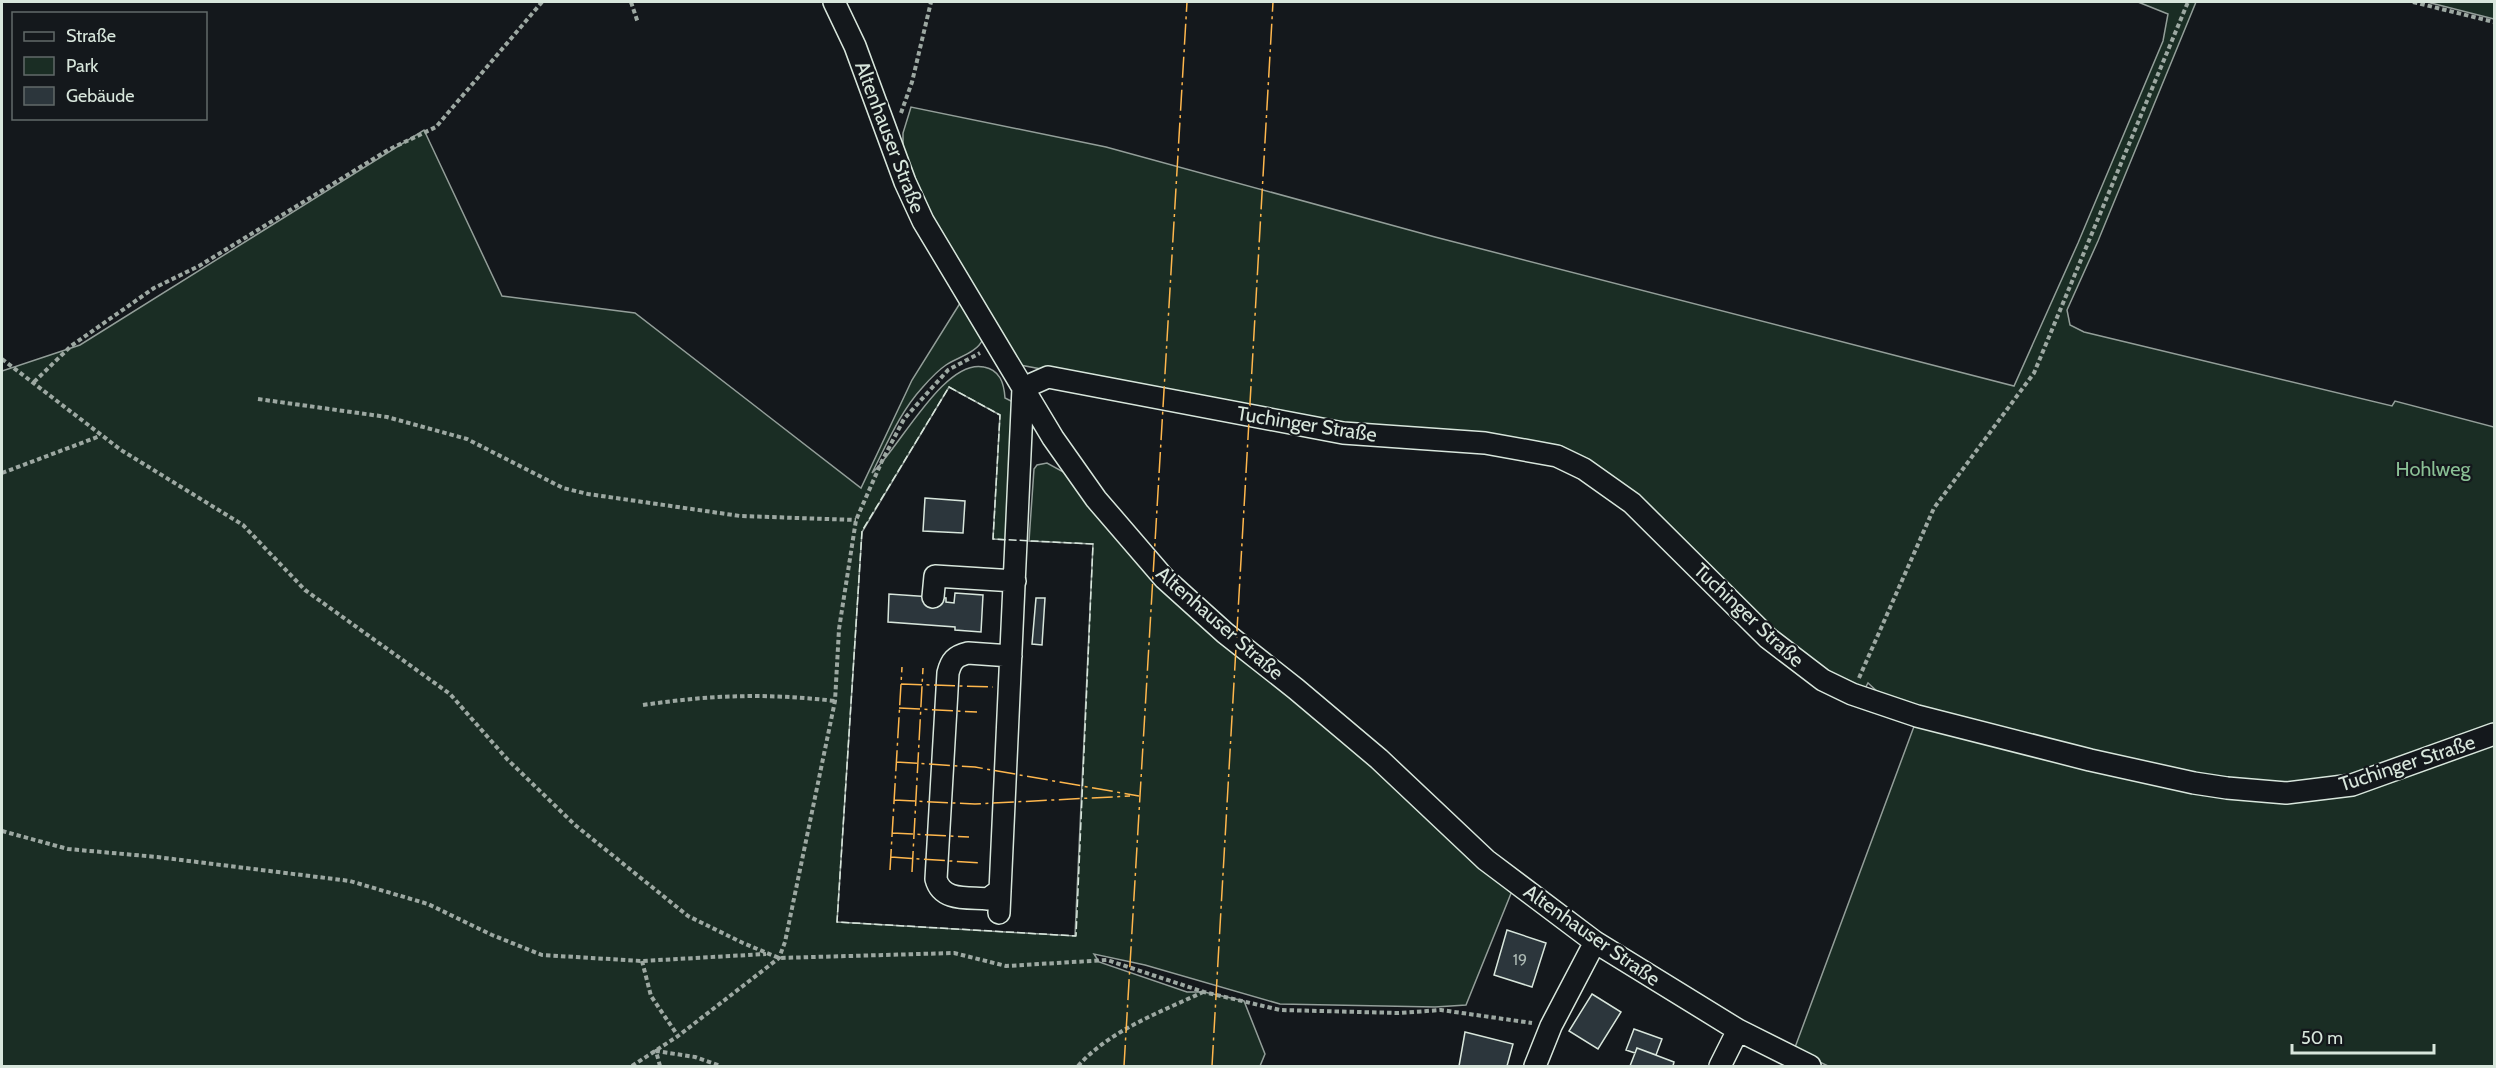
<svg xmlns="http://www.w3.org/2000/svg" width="2496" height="1068" viewBox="0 0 2496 1068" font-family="Cabin,sans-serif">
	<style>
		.green { fill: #1a2d24; stroke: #939e99; stroke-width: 1.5 }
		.building { fill: #2c363c; stroke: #d8e6dc; stroke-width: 1.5 }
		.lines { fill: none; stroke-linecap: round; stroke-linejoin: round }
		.minor-casing { stroke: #d8e6dc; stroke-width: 24 }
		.path { stroke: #9da8a2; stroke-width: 4; stroke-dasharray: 4.5 3; stroke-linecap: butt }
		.minor { stroke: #14181c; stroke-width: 21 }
		.fence { stroke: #d8e6dc; stroke-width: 1.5; stroke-dasharray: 8 3; stroke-linecap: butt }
		.power { stroke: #ffb74d; stroke-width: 1.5; stroke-dasharray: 21 4.5 3 4.5; stroke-linecap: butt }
		.labels { text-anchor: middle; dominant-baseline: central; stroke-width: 4.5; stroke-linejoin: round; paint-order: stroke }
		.number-label { font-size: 16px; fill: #adbab4 }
		.street-label { font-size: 20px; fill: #d8e6dc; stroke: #14181c }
		.park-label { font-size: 20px; fill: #8ac095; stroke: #14181c }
	</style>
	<rect width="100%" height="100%" fill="#14181c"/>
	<!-- green -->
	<path class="green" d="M2138 2H2196L2098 241 2067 310 2070 325 2084 332 2392 406 2395 401 2494 427V1066H1828L1794 1050 1916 721 1962 723 1880 694 1868 683 1862 694 1826 676 1600 473 1020 365 925 207 903 147V133L911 107 1106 147 1435 237 2014 386 2078 243 2163 41 2168 14Z
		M2427 2H2494V19Z
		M424 130 502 296 635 313 861 488 912 380 962 300 983 339C977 353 958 357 946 365 937 371 929 380 922 388 900 412 887 444 872 473 899 449 944 358 984 367 1000 370 1004 383 1005 398L1017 404 1008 540 993 539 1000 415 949 387 862 532 837 922 1075 936 1093 544 1029 541 1034 469 1037 465 1047 463 1069 475 1322 720 1512 891 1466 1005 1435 1007 1280 1004 1145 965 1094 954 1099 962 1187 992H1204L1244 1001 1265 1054 1260 1066H2V371L80 345Z"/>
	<!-- building -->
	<path class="building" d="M925 498 965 501 963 533 923 531Z
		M955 593 983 595 981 632 955 630V627L888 622 889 594 946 598V602L954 603Z
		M1036 598H1045L1042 645 1032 644Z
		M1507 930 1546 943 1532 987 1494 975Z
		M1592 994 1621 1012 1598 1049 1569 1031Z
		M1634 1029 1662 1039 1656 1055 1637 1048 1635 1053 1626 1050Z
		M1465 1032 1513 1044 1507 1066H1459Z
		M1637 1048 1674 1062 1673 1066H1630Z"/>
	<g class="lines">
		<defs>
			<path id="minor" d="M834 2 855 46 905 182 923 221 1053 438 1096 499 1164 578 1225 633 1296 689 1379 759 1486 860 1595 942 1738 1030 1810 1066
				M933 597 935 576 1015 581
				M1000 890 988 899C969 897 942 902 936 879L948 673C951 661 955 656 968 653L1011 656
				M999 913 1023 388 1048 377 1343 433 1485 443 1557 456 1584 469 1632 503 1768 638 1823 680 1852 694 1917 716 2090 760 2194 783 2227 788 2286 793 2352 785 2494 734
				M1535 1066 1551 1026 1595 942
				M1720 1066 1738 1030"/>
		</defs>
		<!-- minor casing -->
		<use href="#minor" class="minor-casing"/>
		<!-- path -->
		<path class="path" d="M631 2 638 23
			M2413 2 2494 22
			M901 113 912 82 931 2
			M2 359 121 450 243 525 305 590 450 694 507 759 575 825 688 916 743 943 779 958 954 953 1006 966 1107 960 1204 992 1280 1010 1399 1013 1441 1010 1532 1023
			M34 382 71 346 154 288 199 266 388 150 436 127 542 2
			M258 399 387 417 467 439 563 488 588 494 740 516 856 520
			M2 473 100 436
			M1859 678 1934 508 2034 373 2188 2
			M643 705C711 695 766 693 835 701
			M2 831 68 849 157 857 350 881 428 904 492 935 542 955 642 961 766 954
			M642 961 651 996 678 1036
			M632 1066 678 1036 779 958 785 942 835 701 839 629 856 520 882 461 904 419 948 370 980 353
			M660 1066 656 1051 695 1057 721 1066
			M1078 1066C1110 1030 1161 1012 1203 992"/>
		<!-- minor -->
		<use href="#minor" class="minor"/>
		<!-- fence -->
		<path class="fence" d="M949 387 1000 415 993 539 1093 544 1076 936 837 922 862 531Z"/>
		<!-- power -->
		<path class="power" d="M901 684 993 687
			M899 708 977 712
			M896 762 975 767 1139 796
			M894 800 975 804 1130 796
			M892 833 969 837
			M891 857 981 863
			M890 870 902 667
			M912 872 923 668
			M1124 1066 1187 2
			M1212 1066 1273 2"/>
	</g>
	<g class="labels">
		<!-- number labels -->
		<g class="number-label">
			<text x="1520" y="959">19</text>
		</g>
		<!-- street labels -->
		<g class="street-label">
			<text transform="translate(890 137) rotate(69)">Altenhauser Straße</text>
			<text transform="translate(1307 424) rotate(9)">Tuchinger Straße</text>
			<text transform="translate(1749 615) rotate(43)">Tuchinger Straße</text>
			<text transform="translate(1220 623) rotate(41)">Altenhauser Straße</text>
			<text transform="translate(2407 763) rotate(-18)">Tuchinger Straße</text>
			<text transform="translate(1592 935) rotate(35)">Altenhauser Straße</text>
		</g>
		<!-- park labels -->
		<g class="park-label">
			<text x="2433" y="469">Hohlweg</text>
		</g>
	</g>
	<!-- border -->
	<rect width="2496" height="1068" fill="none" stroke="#d8e6dc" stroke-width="6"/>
	<!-- legend -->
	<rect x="12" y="12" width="195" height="108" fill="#14181c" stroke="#626a69" stroke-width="1.5"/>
	<rect x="24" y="32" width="30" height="9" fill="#14181c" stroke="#626a69" stroke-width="1.5"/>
	<text x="66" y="42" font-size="18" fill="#d8e6dc">Straße</text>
	<rect x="24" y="57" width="30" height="18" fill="#1a2d24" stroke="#626a69" stroke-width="1.5"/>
	<text x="66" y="72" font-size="18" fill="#d8e6dc">Park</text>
	<rect x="24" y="87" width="30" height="18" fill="#2c363c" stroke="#626a69" stroke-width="1.5"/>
	<text x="66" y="102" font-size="18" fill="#d8e6dc">Gebäude</text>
	<!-- scale -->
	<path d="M2292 1044v9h142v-9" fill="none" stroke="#d8e6dc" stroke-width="3"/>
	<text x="2301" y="1044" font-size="18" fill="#d8e6dc" stroke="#14181c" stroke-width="4.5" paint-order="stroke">50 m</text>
</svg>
